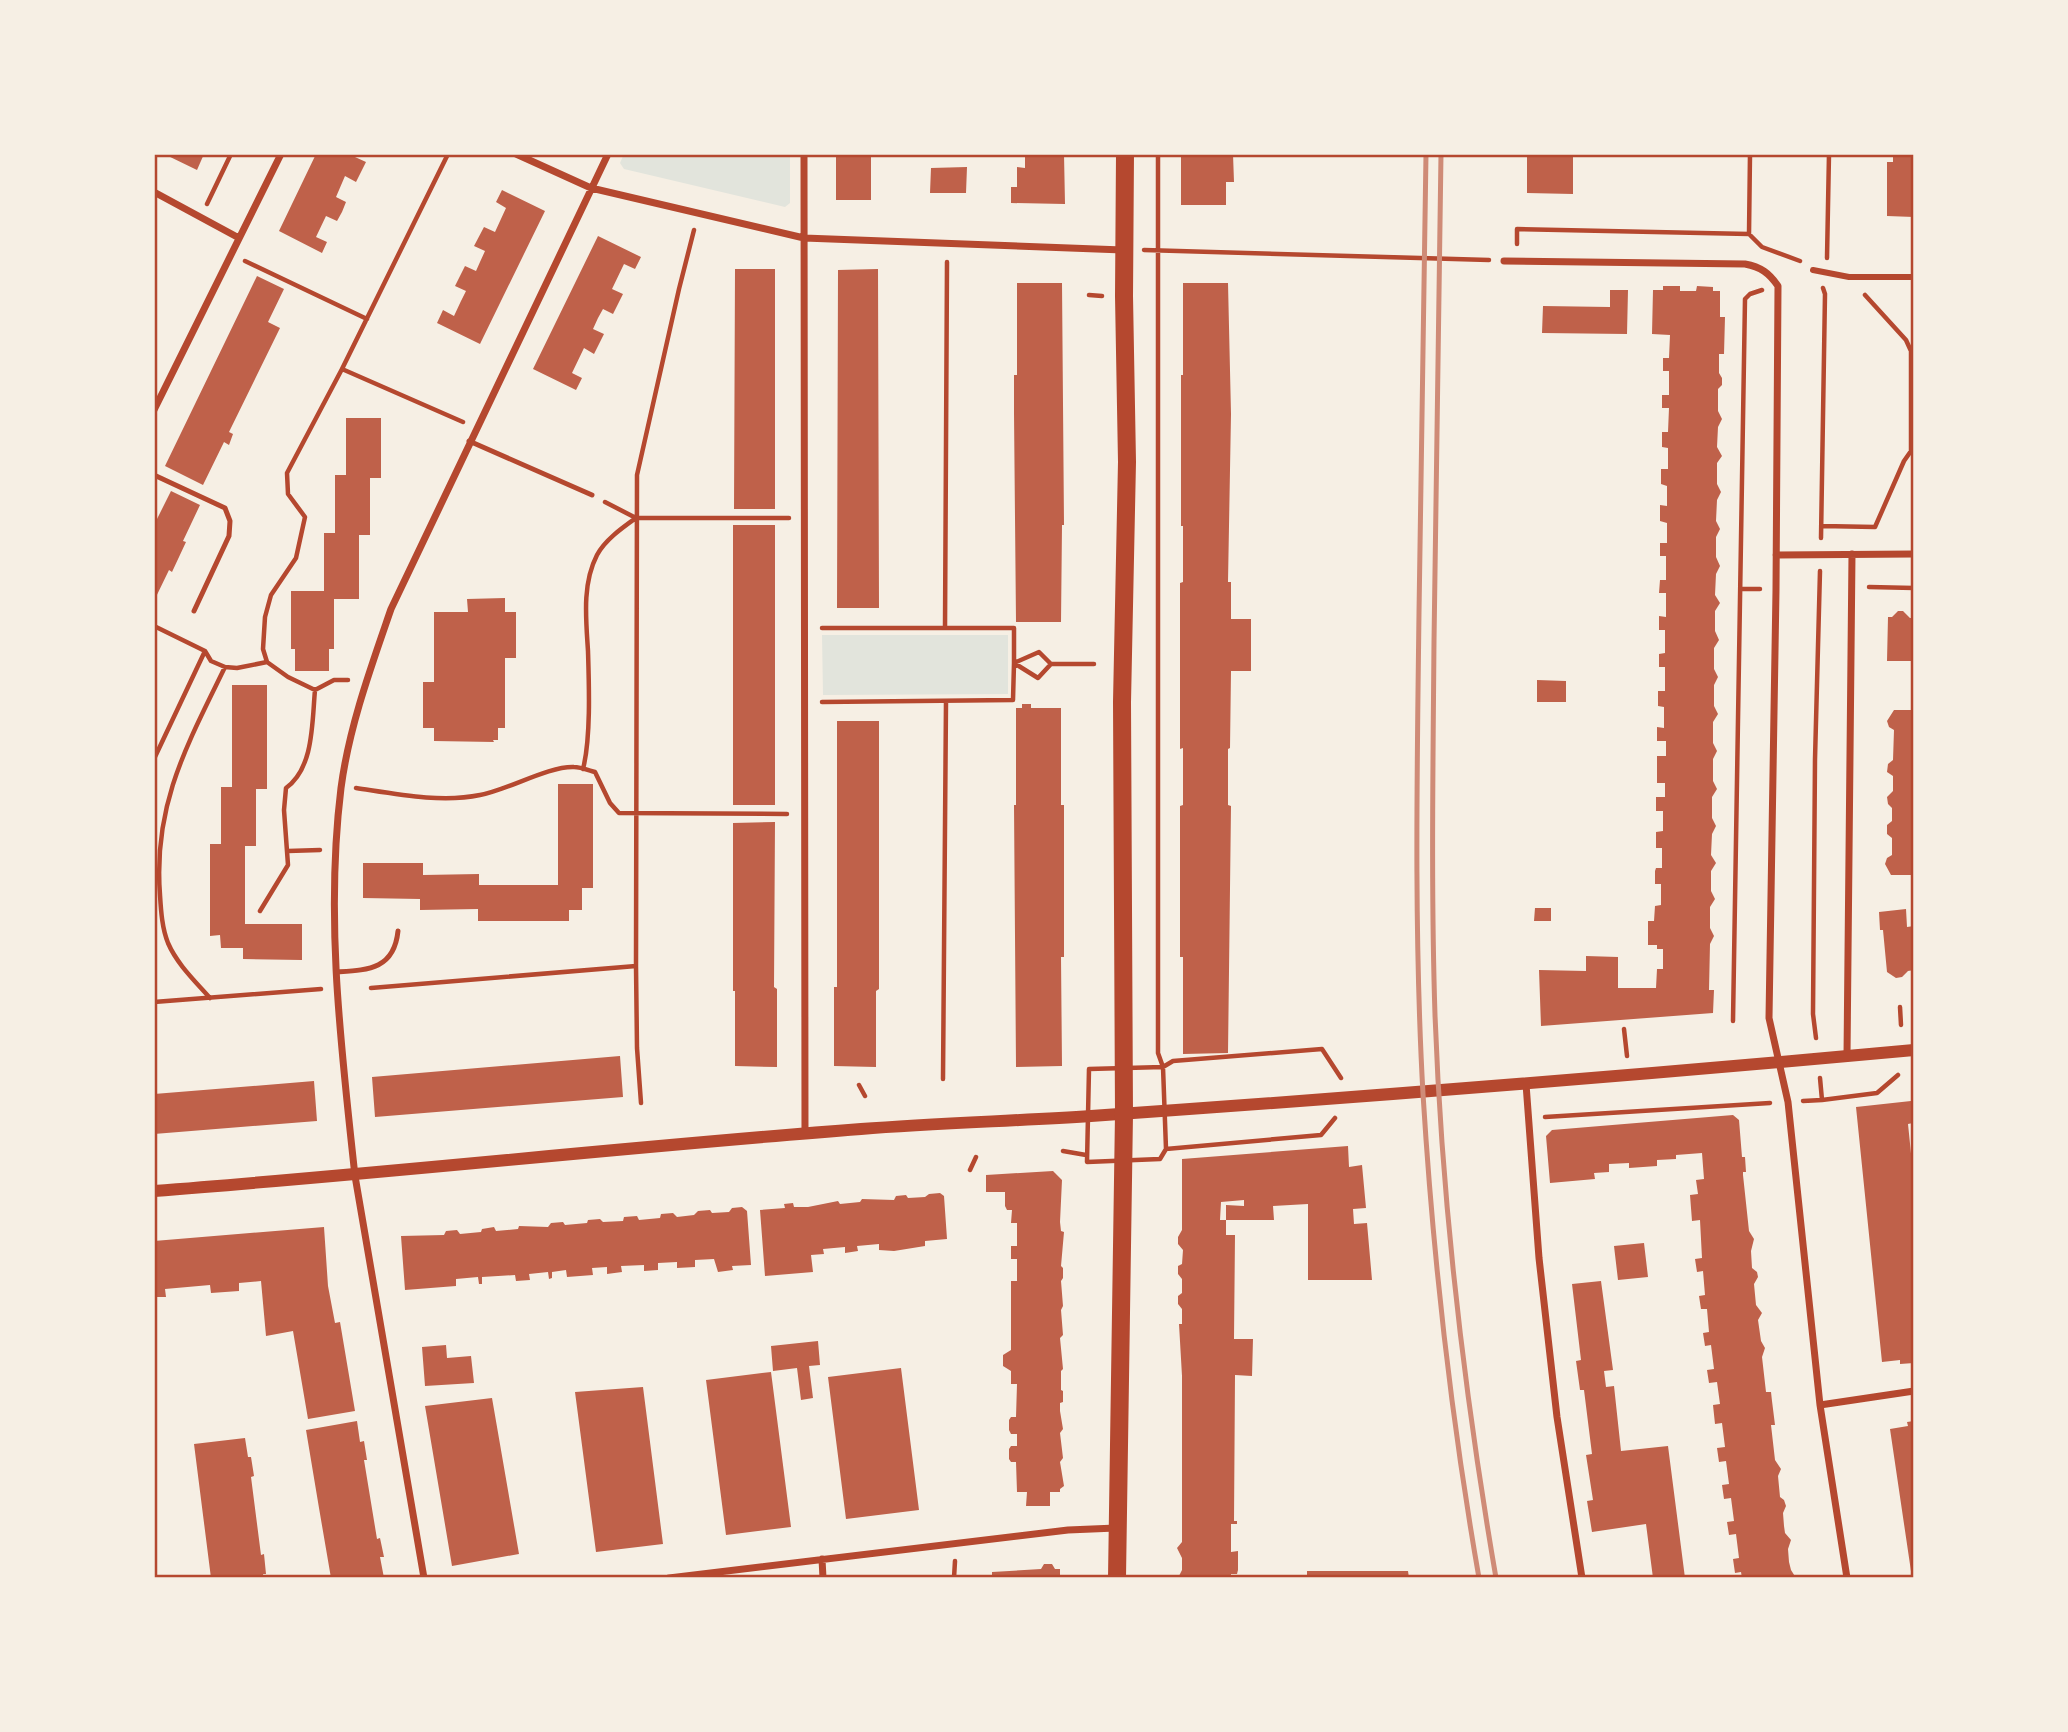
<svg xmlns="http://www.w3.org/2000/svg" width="2068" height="1732" viewBox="0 0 2068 1732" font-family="'Crimson Pro',serif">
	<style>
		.green { fill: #e2e4dc }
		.building { fill: #bf614a }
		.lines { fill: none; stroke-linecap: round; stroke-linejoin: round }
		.path { stroke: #b5482f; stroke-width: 4.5 }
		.service { stroke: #b5482f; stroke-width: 5 }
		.pedestrian { stroke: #b5482f; stroke-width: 6 }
		.minor { stroke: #b5482f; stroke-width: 7 }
		.tertiary { stroke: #b5482f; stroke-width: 12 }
		.primary { stroke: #b5482f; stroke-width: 18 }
		.rail { stroke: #cf8b77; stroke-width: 5 }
		.neatline { fill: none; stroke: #b5482f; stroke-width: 2.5 }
	</style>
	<rect width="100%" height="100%" fill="#f6efe4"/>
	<!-- green -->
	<path class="green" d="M624 154H790V203L785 207 624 169 620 163Z
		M822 635H1008V694L823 695Z"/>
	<!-- building -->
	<path class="building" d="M164 154H204L197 170Z
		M316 154H356L355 157 366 162 356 182 345 176 336 197 346 202 342 212 337 221 326 216 316 237 327 242 322 253 279 231Z
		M836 154H871V200H836Z
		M1025 154H1064L1065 204 1011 203V187H1017V167L1025 168Z
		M1181 154H1233L1234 182H1226V205H1181Z
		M1527 154H1573V194L1527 193Z
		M1893 154H1914V217L1887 216V162H1893Z
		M967 167 966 193H930L931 168Z
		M502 190 545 211 480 344 437 323 443 310 454 316 461 301 466 291 455 286 465 266 476 271 480 262 485 251 474 246 484 227 495 232 506 208 496 202Z
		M598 236 641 257 635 269 624 264 612 289 623 294 613 314 603 309 598 318 593 329 604 334 594 354 584 348 572 373 582 378 576 390 533 369Z
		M735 269H775V509H734Z
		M878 269 879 608H837L838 270Z
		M257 276 284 289 268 322 280 328 229 432 233 434 229 445 224 442 203 485 165 466Z
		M1017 283H1062L1064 525H1062L1061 622H1016L1014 413V375H1017Z
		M1183 283H1228L1231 414 1228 582H1231V619H1251V671H1231L1230 748 1228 749V805L1231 806 1228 1053 1183 1054V957H1180V806L1183 805V748L1180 749V583L1183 582V526H1181V375H1183Z
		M1663 286H1680V291H1696L1697 286 1713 287V291H1720V317H1725L1724 354H1719V373L1722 378V385L1718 389V411L1722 419 1718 427 1717 447 1722 456 1717 463V484L1721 492 1717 500 1716 521 1720 529 1716 537V557L1720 566 1716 574 1715 595 1720 603 1715 611V631L1719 640 1714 648V669L1718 677 1714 685V706L1718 714 1713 722V743L1717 751 1713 759V781L1717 789 1712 797V818L1716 826 1712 834 1711 855 1716 863 1711 871V891L1715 899 1710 907V928L1714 936 1710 944 1709 990H1714L1713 1013 1541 1026 1539 970 1586 971V956L1618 957V988H1656L1657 969H1663V949H1657V945H1648V921H1654L1655 906 1661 905V884H1655V871L1656 868H1662V848H1656V832L1663 831V811H1656V797H1665V783H1657V756H1666V741H1657V727L1664 728V707L1658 706V691H1665V667H1659V654L1665 653V630H1659V616L1666 617V593H1659L1660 580H1666V556H1660V543H1667V523L1660 521V505L1667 506V486L1661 484V469H1668V448L1662 447V432H1668L1669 408H1662V395H1669V371H1663V358H1669L1670 335 1652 334 1653 290H1663Z
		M1610 290H1628L1627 334 1542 333 1543 306 1610 307Z
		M346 418H381V478H370V535H359V599H334V649H329V671H295V649H291V591H324V533H335V475H346Z
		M171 491 200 505 183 541 186 542 172 572 169 570 154 601V525Z
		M733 525H775V805H733Z
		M505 598V612H516V658H505V728H498V740H493L494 742 434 741V728H423V682H434V612H468L467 599Z
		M1898 611H1903L1910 618H1914V661H1887L1888 617H1892Z
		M1537 680 1566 681V702H1537Z
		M232 685H267V789H256V846H245V924H302V960L243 959V948H221L220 935 210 936V844H221V787H232Z
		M1022 704H1031V708H1061V805H1064V957H1061L1062 1066 1016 1067 1014 805H1016V708H1022Z
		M1894 710H1914V875H1891L1885 864 1887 858 1892 855V838L1887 834V825L1892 821V808L1888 804 1887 797 1893 791V776L1887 772 1888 764 1893 760 1894 730 1889 727 1887 721Z
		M837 721H879V989L876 991V1067L834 1066V987H837Z
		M558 784H593V888H582V910H569V921H478V909L420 910V899L363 898V863H423V875L479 874V885H558Z
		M775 822 774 987 777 989V1067L735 1066V991H733V823Z
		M1535 908H1551V921H1534Z
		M1906 909 1907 927 1914 926V970L1908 971 1902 977 1896 978 1887 972 1883 930H1880L1879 912Z
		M620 1056 623 1097 375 1117 372 1077Z
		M314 1081 317 1121 154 1134V1094Z
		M1911 1101 1913 1123 1908 1124 1914 1183V1363L1900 1364V1360L1882 1362 1856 1107Z
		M1733 1115 1739 1120 1742 1157H1745L1746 1172H1743V1175L1749 1231 1754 1239 1751 1251 1752 1268 1757 1272 1758 1277 1754 1284 1756 1305 1762 1313 1758 1320 1761 1341 1765 1348 1762 1357 1766 1392H1771L1772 1401 1775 1425H1771L1775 1460 1781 1469 1778 1476 1780 1497 1784 1500 1786 1506 1783 1513 1784 1526 1785 1533 1791 1540 1788 1549 1789 1562 1791 1570 1796 1578H1742L1741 1572 1735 1573 1733 1559 1739 1558 1736 1534 1729 1535 1727 1522 1734 1521 1731 1498 1724 1499 1722 1485 1729 1484 1726 1461 1719 1462 1717 1448 1725 1447 1722 1423 1715 1424 1713 1405 1720 1404 1717 1382 1709 1383 1707 1370 1714 1369 1711 1345 1705 1346 1703 1333 1709 1332 1707 1309H1701L1699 1296 1705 1295 1703 1271 1697 1272 1695 1259 1702 1258 1700 1220 1692 1221 1690 1195 1698 1194 1696 1180 1704 1179 1702 1153 1676 1155V1159L1657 1160V1166L1629 1168V1163L1609 1164V1172L1594 1173 1595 1179 1550 1183 1546 1136 1552 1130Z
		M1348 1146 1349 1167 1362 1165 1366 1208 1353 1209 1354 1224 1367 1223 1372 1280H1308V1204L1273 1206 1274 1220H1226V1205L1244 1206V1200L1221 1202 1220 1220H1226V1235H1235L1234 1339H1253L1252 1376 1235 1375 1234 1521H1237V1524H1231V1552L1238 1551V1570L1237 1574H1231V1578H1178L1182 1570V1558L1177 1548 1182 1542V1376L1179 1324H1182V1309L1178 1304V1296L1182 1293V1279L1178 1274V1266L1182 1264 1183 1250 1178 1244V1237L1182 1230V1159Z
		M1053 1171 1062 1180 1060 1222 1061 1231 1064 1232 1061 1266 1063 1268V1278L1061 1281 1063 1306 1061 1310 1063 1335 1060 1338 1063 1369 1061 1371V1390L1063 1391V1402L1060 1403V1411L1063 1429 1060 1433 1063 1458 1060 1462 1064 1486 1060 1489V1492H1050V1506H1026L1027 1492H1017L1016 1462H1011L1009 1459V1449L1011 1446H1017V1434H1011L1009 1430V1420L1011 1417H1016L1017 1384H1011V1371L1003 1366V1355L1011 1350V1281H1017V1259H1011V1246H1017V1223H1011L1012 1210H1007L1005 1206V1192H986V1175Z
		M940 1193 944 1196 947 1239 925 1241V1246L894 1251 879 1250V1244L857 1246 858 1251 845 1253V1247L823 1249 824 1254 811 1255 813 1272 765 1276 760 1210 785 1208 784 1204 793 1203 794 1207H808L838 1201 840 1204 860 1202 862 1199 894 1200 896 1196 906 1195 908 1198 925 1197 929 1194Z
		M742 1207 747 1211 751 1265 732 1266 733 1270 718 1272 714 1259 695 1260V1267L677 1268V1262L658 1263V1270L644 1271V1265L621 1266 622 1272 607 1274V1267L592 1268 593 1275 567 1277 566 1270 552 1272V1278L549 1279 548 1272 529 1274 530 1280 516 1281 515 1275 482 1277V1284H479L478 1277 456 1279V1286L405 1290 401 1236 444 1235 446 1231 457 1230 460 1234 481 1232 482 1229 494 1227 496 1231 518 1229 519 1226 548 1227 551 1223 563 1222 565 1225 587 1223 588 1220 600 1219 603 1222 623 1221 624 1217 637 1216 639 1220 660 1218 661 1214 673 1213 677 1217 694 1215 698 1211 710 1210 712 1213 729 1212 732 1208Z
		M324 1227 328 1286 335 1323 340 1322 355 1411 308 1419 293 1331 266 1336 261 1281 239 1283V1291L211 1293 210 1285 165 1289 166 1297H154V1241Z
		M1644 1243 1648 1277 1618 1280 1614 1246Z
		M1601 1281 1613 1370 1604 1371 1606 1387 1614 1386 1621 1451 1668 1446 1685 1578H1653L1646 1524 1592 1532 1587 1501 1593 1500 1586 1455 1592 1454 1584 1390H1580L1576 1361 1581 1360 1572 1284Z
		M818 1341 820 1365 809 1366 813 1398 801 1400 797 1368 773 1371 771 1346Z
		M446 1345 447 1358 471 1356 474 1383 425 1386 422 1347Z
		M901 1368 919 1510 846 1519 828 1377Z
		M771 1372 791 1527 726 1535 706 1380Z
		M643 1387 663 1544 596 1552 575 1392Z
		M492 1398 519 1554 452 1566 425 1406Z
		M357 1421 360 1442 364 1441 367 1460H364L377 1539 380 1538 384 1557H380L384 1578H331L319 1508 306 1430Z
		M1914 1421V1578H1912L1890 1429 1908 1426 1907 1422Z
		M245 1438 248 1457H251L254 1476 251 1477 261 1555 264 1554 266 1574H263L264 1578H211L194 1444Z
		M1044 1564H1052L1055 1569H1060V1578H992V1572L1041 1569Z
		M1307 1571H1408L1409 1578H1307Z"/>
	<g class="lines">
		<!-- path -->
		<path class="path" d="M1158 154V1053L1163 1067 1173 1061 1322 1049 1341 1078
			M1750 154 1749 234 1762 247 1800 261
			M207 204 231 154
			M1517 244V229L1749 234
			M1144 250 1489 260
			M1827 258 1829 154
			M245 261 367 319
			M1089 295 1102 296
			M1865 295 1906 340 1911 351
			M342 369 448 154
			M605 502 636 518
			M1822 526 1875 527 1904 461 1911 451V351H1914
			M1821 538 1825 294 1823 288
			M1869 587 1914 588
			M1740 589H1760
			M154 626 205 651 211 661 225 667 237 668 267 662
			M822 628H1014V663L1039 652 1051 664H1094
			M945 628 947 262
			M315 690 288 677 267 662 263 649 265 617 271 595 296 558 305 517 288 494 287 473 342 369 463 422
			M822 702 1013 700 1014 663 1038 678 1051 664
			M154 759 205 651
			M583 769C591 738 589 684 588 651 586 619 582 584 597 555 605 540 622 528 636 518H789
			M356 788C396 794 441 803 480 795 508 790 548 766 574 767 580 767 588 770 595 772L610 803 619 813 787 814
			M288 851 320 850
			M260 911 288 865 284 810 286 788C314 768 312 722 315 690L334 680H348
			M371 988 636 966
			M210 998C195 981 177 964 168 943 162 928 161 911 160 895 153 805 187 745 225 667
			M154 1002 321 989
			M1900 1007 1901 1025
			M1733 1021 1745 299 1750 294 1762 290
			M1624 1029 1627 1056
			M1816 1038 1813 1014 1815 759 1820 571
			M1163 1067 1166 1149 1160 1159 1087 1162 1089 1069Z
			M943 1079 946 701
			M859 1085 865 1096
			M1822 1100 1877 1093 1898 1075
			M1803 1101 1822 1100 1820 1078
			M641 1103 637 1048 636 966 637 475 679 289 694 230
			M1545 1117 1770 1103
			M1166 1149 1321 1135 1335 1118
			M1063 1151 1086 1155
			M970 1170 976 1157
			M954 1578 955 1561"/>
		<!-- service -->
		<path class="service" d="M469 441 592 495
			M154 475 225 508 230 521 229 536 194 611
			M336 972C367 970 394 970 398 931"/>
		<!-- pedestrian -->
		<path class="pedestrian" d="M1813 270 1849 277H1914"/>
		<!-- minor -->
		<path class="minor" d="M516 154 591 188 804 238 1123 250
			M804 154 805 1134
			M154 192 239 238
			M1504 261 1745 264C1761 267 1769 273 1778 286L1776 590 1769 1018 1788 1102 1820 1405 1847 1578
			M154 410 281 154
			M1776 555 1914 554
			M1847 1056 1852 554
			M1526 1084 1539 1258 1557 1417 1582 1578
			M1820 1405 1914 1391
			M822 1559 823 1578
			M424 1578 355 1176C341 1047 325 917 341 788 349 727 371 667 391 609L608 154
			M669 1578 1068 1530 1116 1528"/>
		<!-- tertiary -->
		<path class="tertiary" d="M154 1191C390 1173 625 1147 861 1129 938 1123 1015 1121 1091 1116 1366 1097 1640 1075 1914 1050"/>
		<!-- primary -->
		<path class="primary" d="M1117 1578 1124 1114 1122 702 1127 462 1124 296 1125 154"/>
		<!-- rail -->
		<path class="rail" d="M1426 154C1423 307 1421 460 1419 613 1417 773 1414 933 1423 1094 1433 1256 1451 1418 1479 1578
			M1441 154C1439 317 1436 479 1434 642 1433 766 1431 891 1435 1015 1442 1203 1464 1392 1496 1578"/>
	</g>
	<!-- border -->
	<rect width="2068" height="1732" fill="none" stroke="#f6efe4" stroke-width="312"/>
	<rect x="156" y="156" width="1756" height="1420" class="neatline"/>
</svg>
